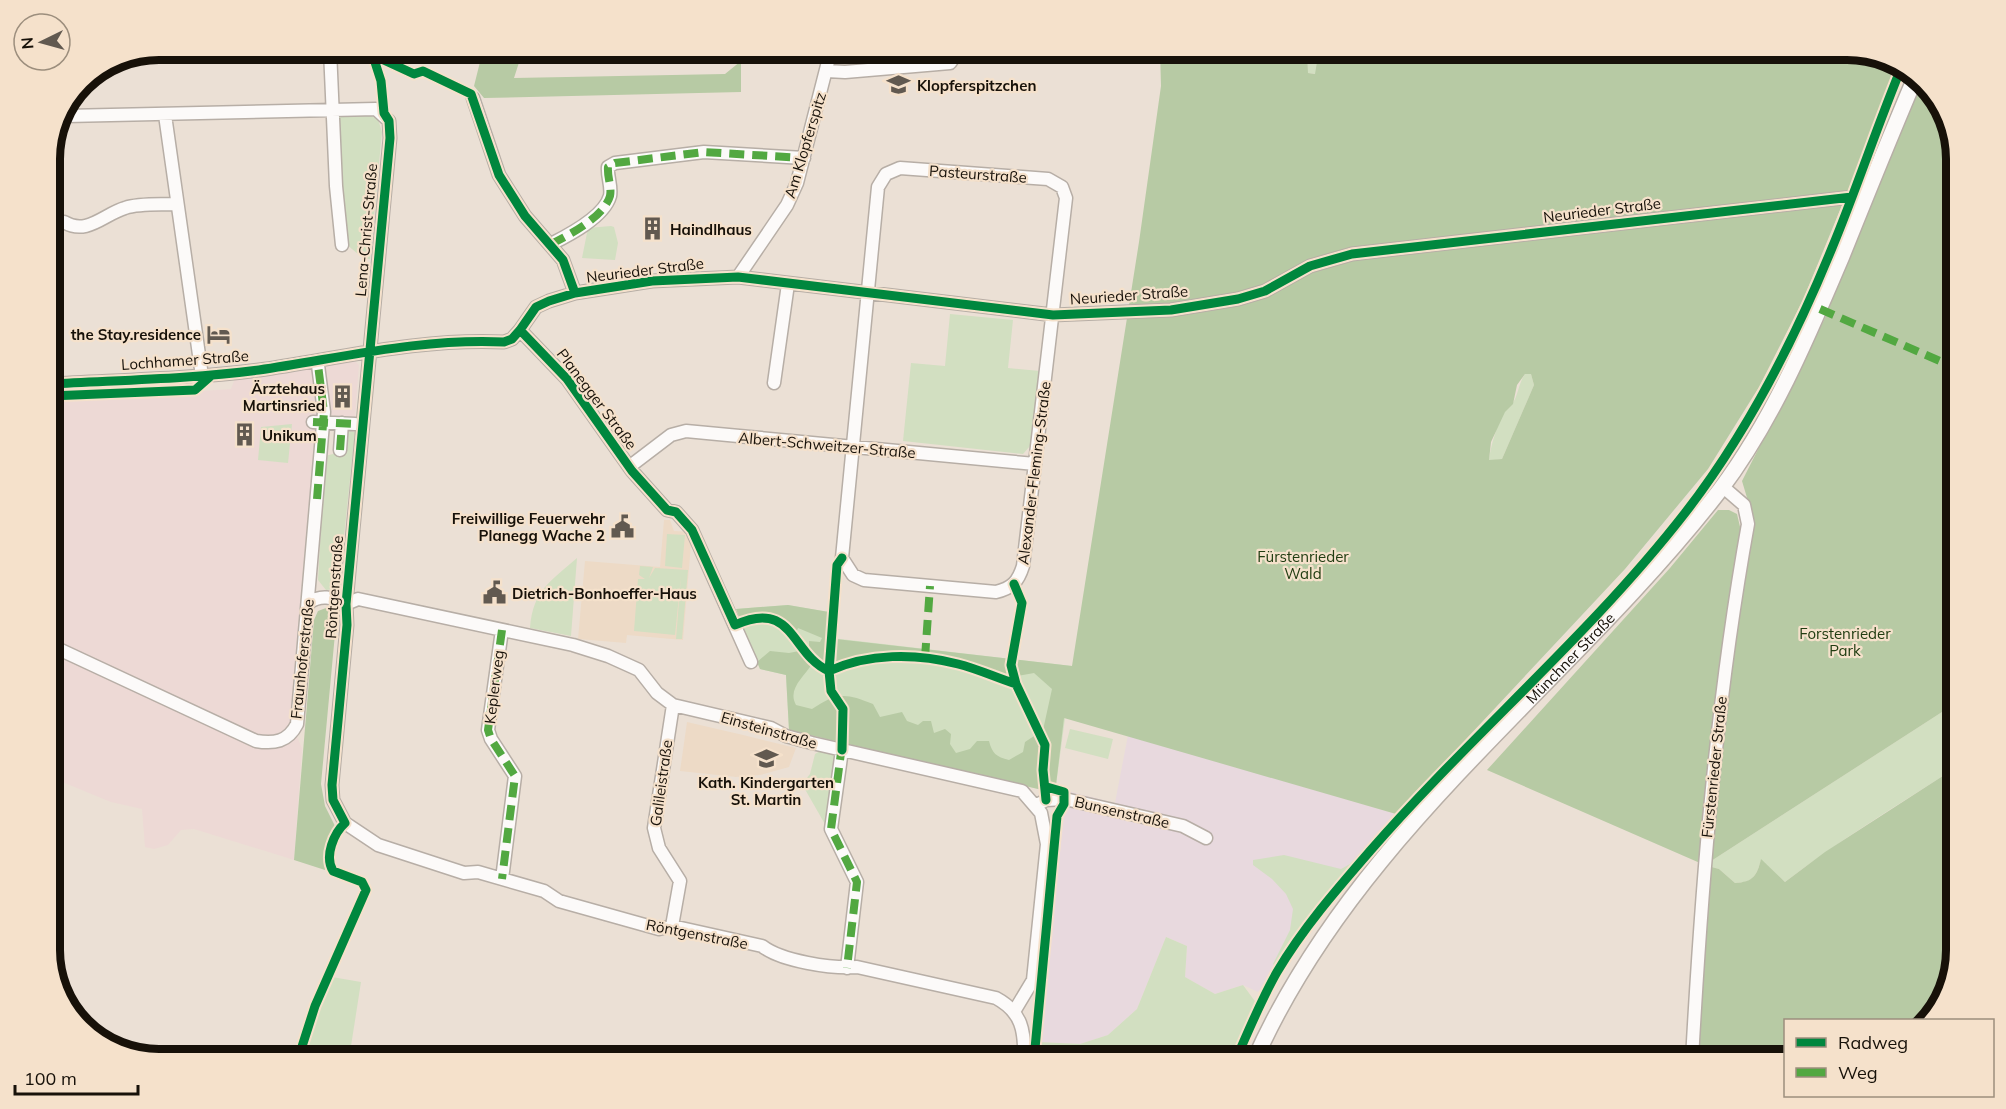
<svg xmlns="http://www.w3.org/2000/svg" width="2006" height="1109" viewBox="0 0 2006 1109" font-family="Mulish,sans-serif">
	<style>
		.commercial { fill: #edd9d5 }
		.industrial { fill: #e8d9de }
		.built { fill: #eddac6 }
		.green { fill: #d2dfc1 }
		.forest { fill: #b7caa4; fill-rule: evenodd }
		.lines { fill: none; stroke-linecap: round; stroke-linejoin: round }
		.minor-casing { stroke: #b7aea6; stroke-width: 15 }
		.major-casing { stroke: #b7aea6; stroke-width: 18 }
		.minor { stroke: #fcfaf9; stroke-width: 12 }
		.major { stroke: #fcfaf9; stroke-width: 15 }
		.quiet { stroke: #52a841; stroke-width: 8; stroke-dasharray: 15 8; stroke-linecap: butt }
		.cycleway-casing { stroke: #f5e1cb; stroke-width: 13 }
		.cycleway { stroke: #00873e; stroke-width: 9 }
		.labels { text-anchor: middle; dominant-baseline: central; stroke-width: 4.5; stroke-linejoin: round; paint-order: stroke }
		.poi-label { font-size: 15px; font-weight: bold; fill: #171109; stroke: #f5e1cb; text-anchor: start }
		.street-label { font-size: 15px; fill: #171109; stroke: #f5e1cb }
		.park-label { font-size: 15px; fill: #213d12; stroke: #f5e1cb }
		.rim { fill: none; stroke: #171109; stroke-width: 8 }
	</style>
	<rect width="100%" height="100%" fill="#ebe0d5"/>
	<!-- commercial -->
	<path class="commercial" d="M354 360 359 365 355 417 329 415 316 420 290 718 302 749 294 860 194 829 181 830 168 845 154 849 145 847 142 809 111 802 50 777V402L231 389 236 376Z"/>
	<!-- industrial -->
	<path class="industrial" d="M1128 735 1396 814 1317 911 1258 992 1243 985 1215 994 1185 977 1187 946 1166 937 1137 1009 1108 1035 1080 1044 1038 1042 1067 791 1115 803Z"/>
	<!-- built -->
	<path class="built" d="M664 520H670L674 531 692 532 683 640 627 635 626 643 578 639 585 561 660 567Z
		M687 722 743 735 796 748 789 767 760 775 736 777 680 771Z"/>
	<!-- green -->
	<path class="green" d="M1307 50H1319L1316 74 1308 73Z
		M366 114 378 119 382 132 370 259H364L346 244 340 193 337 115Z
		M611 226 614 227 618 243 615 260 582 258 588 228Z
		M950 314 1013 320 1008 368 1040 371 1030 446 1023 454 903 441 911 363 945 366Z
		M1525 374H1531L1534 385 1502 459 1489 461C1490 448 1498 421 1505 411 1507 408 1510 407 1512 404 1518 397 1518 384 1525 374Z
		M292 424 288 463 258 460 261 427Z
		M347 431 355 432 339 584 334 589 326 590 318 580 325 456 341 452Z
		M667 534 685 535 682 568 665 566Z
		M577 558 571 636 530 628C533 590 550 582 577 558Z
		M640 566 653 567 649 578 655 568 688 570 682 639H676L681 576 675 635 634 631 638 579H645L639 575Z
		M788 605 834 613 832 638 1072 666 1055 793 789 730 786 675 760 669 736 609Z
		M1956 703V774L1949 772C1893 808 1837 842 1785 882L1761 860C1756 877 1753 882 1735 883L1719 869 1708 866V863Z
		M1070 729 1113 739 1108 759 1065 748Z
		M820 751 833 753 837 759 826 826 802 784 810 774 815 754Z
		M1383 827 1386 830 1315 915 1277 967 1273 964 1290 930 1293 909 1286 894 1272 879 1253 865V860L1284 855 1341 869 1350 864Z
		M1166 937 1187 946 1185 977 1215 994 1243 985 1257 1004 1233 1059H1037L1038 1042 1080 1044 1108 1035 1137 1009Z
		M332 977 361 982 349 1059H301L318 1007Z"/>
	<!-- forest -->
	<path class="forest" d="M246 50H337L328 60 247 63Z
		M483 50H523L514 78 725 74 741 61V92L484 98 474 86Z
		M1160 50H1307L1308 73 1315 74 1319 50H1847L1896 61 1900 64 1803 300 1759 387 1708 469 1625 569 1396 814 1064 718 1055 793 789 730 786 675 760 669 757 662 770 651 789 653 809 649V641L820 642 822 638 798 628 796 633C773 617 769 611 740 619L736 609 788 605 829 612 827 638 1072 666 1139 242 1161 86ZM1525 374H1531L1534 385 1502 459 1489 460 1491 442 1505 412 1513 404 1517 385ZM883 654 954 660 1006 678 1034 673 1052 689 1043 730 1025 742 1023 752 1009 760C996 757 992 753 989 741H977L970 749 956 753 950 744 951 734 945 729 934 733 931 721H923L918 725 907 721 902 712 880 717 873 704C846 693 837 692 812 709L796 705C787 689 804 677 812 664H825Z
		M1921 83 1938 98 1956 152V703L1708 863 1732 638 1751 511 1742 481 1825 318Z
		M1718 510H1729L1737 514 1741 531 1700 863 1487 770 1670 568Z
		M326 608 333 612 336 623 321 784 325 806 336 828 331 838 325 870 294 860 314 620 318 611Z
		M1949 772 1956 774V950L1945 999 1925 1020H1786L1785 1059H1697L1708 866 1719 869 1735 883C1753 882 1757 876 1761 859L1785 882 1825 852Z"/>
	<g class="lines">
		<defs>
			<path id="minor" d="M330 50 336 186 342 245
				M827 71 845 72 950 63 959 50
				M473 98 499 175 525 216 563 260 575 293
				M165 115 202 376
				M66 116 376 109 389 121 390 138 346 604 347 625 332 785 333 800 345 823 378 845 464 873 478 872 544 891 559 901 659 929 672 926 762 946C781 961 832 969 857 967L996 998C1022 1012 1025 1031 1024 1059
				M900 168 1048 179 1062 187 1066 198 1023 566C1018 582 1012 588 996 592L864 580 853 575 842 558 878 187 886 174Z
				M64 222C87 236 104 214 125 208 140 203 161 205 177 204
				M551 244C569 235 604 217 610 196 612 186 607 177 608 167L615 163 704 152 804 158
				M738 277 787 205 797 183 831 50
				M520 330 567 379 632 471 667 510 676 512 692 530 751 662
				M774 383 788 284
				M50 384C120 380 190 379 259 370 341 358 420 338 504 342L512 339 520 330 536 307 549 301 575 293 652 281 738 277 1053 315 1171 310 1238 299 1265 291 1310 266 1352 254 1852 197 1864 200
				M313 422 355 424
				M340 450 342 423
				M629 467 671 435 686 431 1035 464
				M308 603C321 594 332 597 346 604
				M346 604 358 599 573 645 608 656 639 670 657 693 673 705 771 728 786 736 812 743 1022 791 1041 813 1047 844 1033 980 1015 1010
				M502 630 488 730 491 739 515 776 502 879
				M50 645 256 741C274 744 288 742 297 724L324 412 318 365
				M842 750 831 829 857 882 847 968
				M1037 805 1046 800 1065 799 1183 826 1206 838
				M672 926 680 881 659 848 654 828 673 705
				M1692 1059C1702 880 1716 701 1748 524L1744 505 1722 486"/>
			<g id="major">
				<path id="s1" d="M1255 1059C1357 830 1570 684 1720 490 1773 420 1808 336 1842 256 1866 196 1890 137 1915 78"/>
			</g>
		</defs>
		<!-- minor casing -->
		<use href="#minor" class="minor-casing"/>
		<!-- major casing -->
		<use href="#major" class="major-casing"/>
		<!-- minor -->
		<use href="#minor" class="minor"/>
		<!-- major -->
		<use href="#major" class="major"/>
		<!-- quiet -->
		<path class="quiet" d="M551 244C569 235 604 217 610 196 612 186 607 177 608 167L615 163 704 152 804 158
			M1820 309 1956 368
			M313 422 355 424
			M340 450 342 423
			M317 499 324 412 318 365
			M502 630 488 730 491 739 515 776 502 879
			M925 658 930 586
			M842 745 831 829 857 882 847 968"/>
		<defs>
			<path id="cycleway" d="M362 50 414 74 423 71 471 94 499 175 525 216 563 260 575 293
				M520 330 567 379 632 471 667 510 676 512 692 530 735 625C794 598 791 655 829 671 868 653 916 653 958 664 978 669 997 678 1016 684
				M50 384C120 380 190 379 259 370 341 358 420 338 504 342L512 339 520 330 536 307 549 301 575 293 652 281 738 277 1053 315 1171 310 1238 299 1265 291 1310 266 1352 254 1852 197
				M50 396 195 390 212 375
				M1014 584 1022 603 1011 665 1016 684 1045 745 1043 770 1046 800
				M842 750 843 709 831 691 829 671 837 565 842 558
				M298 1059 315 1006 366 890 362 882 333 871C324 856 334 833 345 823L333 800 332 785 347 625 346 604 390 138 389 121 384 113 381 81 373 56
				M1034 1059 1057 816 1064 804V792L1047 787
				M1236 1059C1249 1030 1261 1000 1277 972 1303 928 1337 889 1370 851 1471 735 1590 635 1685 513 1747 433 1794 341 1832 248 1857 188 1877 126 1902 66"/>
		</defs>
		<!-- cycleway casing -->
		<use href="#cycleway" class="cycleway-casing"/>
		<!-- cycleway -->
		<use href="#cycleway" class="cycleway"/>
	</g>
	<!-- icons -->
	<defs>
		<symbol id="school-bare" viewBox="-9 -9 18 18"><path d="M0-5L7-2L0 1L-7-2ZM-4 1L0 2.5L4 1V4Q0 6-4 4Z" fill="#615950" stroke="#f5e1cb" stroke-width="2.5" paint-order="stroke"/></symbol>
		<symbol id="building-bare" viewBox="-9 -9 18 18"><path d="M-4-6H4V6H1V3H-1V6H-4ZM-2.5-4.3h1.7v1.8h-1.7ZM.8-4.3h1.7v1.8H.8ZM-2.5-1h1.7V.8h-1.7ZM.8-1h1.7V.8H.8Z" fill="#615950" stroke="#f5e1cb" stroke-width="2.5" paint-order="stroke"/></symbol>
		<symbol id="hotel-bare" viewBox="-9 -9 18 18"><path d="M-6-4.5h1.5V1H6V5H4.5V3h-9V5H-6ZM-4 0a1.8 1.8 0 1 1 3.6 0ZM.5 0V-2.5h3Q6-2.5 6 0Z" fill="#615950" stroke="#f5e1cb" stroke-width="2.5" paint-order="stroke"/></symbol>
		<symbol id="civic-bare" viewBox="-9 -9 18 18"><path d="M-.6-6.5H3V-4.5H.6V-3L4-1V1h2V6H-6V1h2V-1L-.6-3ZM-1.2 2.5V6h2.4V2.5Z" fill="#615950" stroke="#f5e1cb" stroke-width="2.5" paint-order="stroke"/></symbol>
	</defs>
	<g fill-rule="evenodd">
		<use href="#school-bare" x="882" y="68" width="33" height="33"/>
		<use href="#building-bare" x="636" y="212" width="33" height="33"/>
		<use href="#hotel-bare" x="202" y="318" width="33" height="33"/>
		<use href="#building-bare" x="326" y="380" width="33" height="33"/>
		<use href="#building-bare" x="228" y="418" width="33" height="33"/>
		<use href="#civic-bare" x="606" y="510" width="33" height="33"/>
		<use href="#civic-bare" x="478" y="576" width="33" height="33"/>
		<use href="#school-bare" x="750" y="742" width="33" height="33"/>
	</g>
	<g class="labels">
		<!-- poi labels -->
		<g class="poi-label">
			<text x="917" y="85">Klopferspitzchen</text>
			<text x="670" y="229">Haindlhaus</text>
			<text x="201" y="334" text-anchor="end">the Stay.residence</text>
			<text x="325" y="388" text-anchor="end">Ärztehaus<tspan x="325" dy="17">Martinsried</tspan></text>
			<text x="262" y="435">Unikum</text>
			<text x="605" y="518" text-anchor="end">Freiwillige Feuerwehr<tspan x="605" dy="17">Planegg Wache 2</tspan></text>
			<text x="512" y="593">Dietrich-Bonhoeffer-Haus</text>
			<text x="766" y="782" text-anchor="middle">Kath. Kindergarten<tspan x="766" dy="17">St. Martin</tspan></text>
		</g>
		<!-- street labels -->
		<g class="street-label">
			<text transform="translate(805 145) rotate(-73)">Am Klopferspitz</text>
			<text transform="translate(978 174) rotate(4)">Pasteurstraße</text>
			<text transform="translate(1602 210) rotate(-7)">Neurieder Straße</text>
			<text transform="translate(366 230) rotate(-85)">Lena-Christ-Straße</text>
			<text transform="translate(645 270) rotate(-7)">Neurieder Straße</text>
			<text transform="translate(1129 295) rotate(-4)">Neurieder Straße</text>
			<text transform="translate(185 360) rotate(-4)">Lochhamer Straße</text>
			<text transform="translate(597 399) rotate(53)">Planegger Straße</text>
			<text transform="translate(827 445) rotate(5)">Albert-Schweitzer-Straße</text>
			<text transform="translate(1034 473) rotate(-83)">Alexander-Fleming-Straße</text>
			<text transform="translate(334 587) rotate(-86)">Röntgenstraße</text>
			<text stroke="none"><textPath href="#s1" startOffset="513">Münchner Straße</textPath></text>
			<text transform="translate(302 659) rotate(-84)">Fraunhoferstraße</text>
			<text transform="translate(494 687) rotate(-83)">Keplerweg</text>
			<text transform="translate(769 730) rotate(16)">Einsteinstraße</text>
			<text transform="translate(1714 767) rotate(-84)">Fürstenrieder Straße</text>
			<text transform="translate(661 783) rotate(-82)">Galileistraße</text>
			<text transform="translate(1122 812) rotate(13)">Bunsenstraße</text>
			<text transform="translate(697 934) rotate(11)">Röntgenstraße</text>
		</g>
		<!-- park labels -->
		<g class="park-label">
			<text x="1303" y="556">Fürstenrieder<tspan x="1303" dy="17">Wald</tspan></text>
			<text x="1845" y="633">Forstenrieder<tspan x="1845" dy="17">Park</tspan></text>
		</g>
	</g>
	<!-- crop -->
	<path d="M0 0H2006V1109H0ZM159 60H1847A99 99 0 0 1 1946 159V950A99 99 0 0 1 1847 1049H159A99 99 0 0 1 60 950V159A99 99 0 0 1 159 60Z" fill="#f5e1cb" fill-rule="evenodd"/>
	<path class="rim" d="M159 60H1847A99 99 0 0 1 1946 159V950A99 99 0 0 1 1847 1049H159A99 99 0 0 1 60 950V159A99 99 0 0 1 159 60Z"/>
	<!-- legend -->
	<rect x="1784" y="1019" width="210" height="78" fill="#f5e1cb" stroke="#9c8e7d" stroke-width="1.5"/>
	<rect x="1796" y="1038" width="30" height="9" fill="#00873e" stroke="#9c8e7d" stroke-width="1.5"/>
	<text x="1838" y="1049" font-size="18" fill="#171109">Radweg</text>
	<rect x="1796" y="1068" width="30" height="9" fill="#52a841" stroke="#9c8e7d" stroke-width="1.5"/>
	<text x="1838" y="1079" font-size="18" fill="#171109">Weg</text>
	<!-- north arrow -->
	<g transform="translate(42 42) rotate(265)"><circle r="28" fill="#f5e1cb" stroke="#9c8e7d" stroke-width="1.5"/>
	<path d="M0-4.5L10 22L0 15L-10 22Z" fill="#615950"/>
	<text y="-9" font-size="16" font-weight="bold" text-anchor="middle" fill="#171109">N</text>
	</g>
	<!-- scale -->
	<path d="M15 1085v9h123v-9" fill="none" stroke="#171109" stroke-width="3"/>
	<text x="24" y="1085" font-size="18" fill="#171109" stroke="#f5e1cb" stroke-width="4.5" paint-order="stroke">100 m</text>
</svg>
